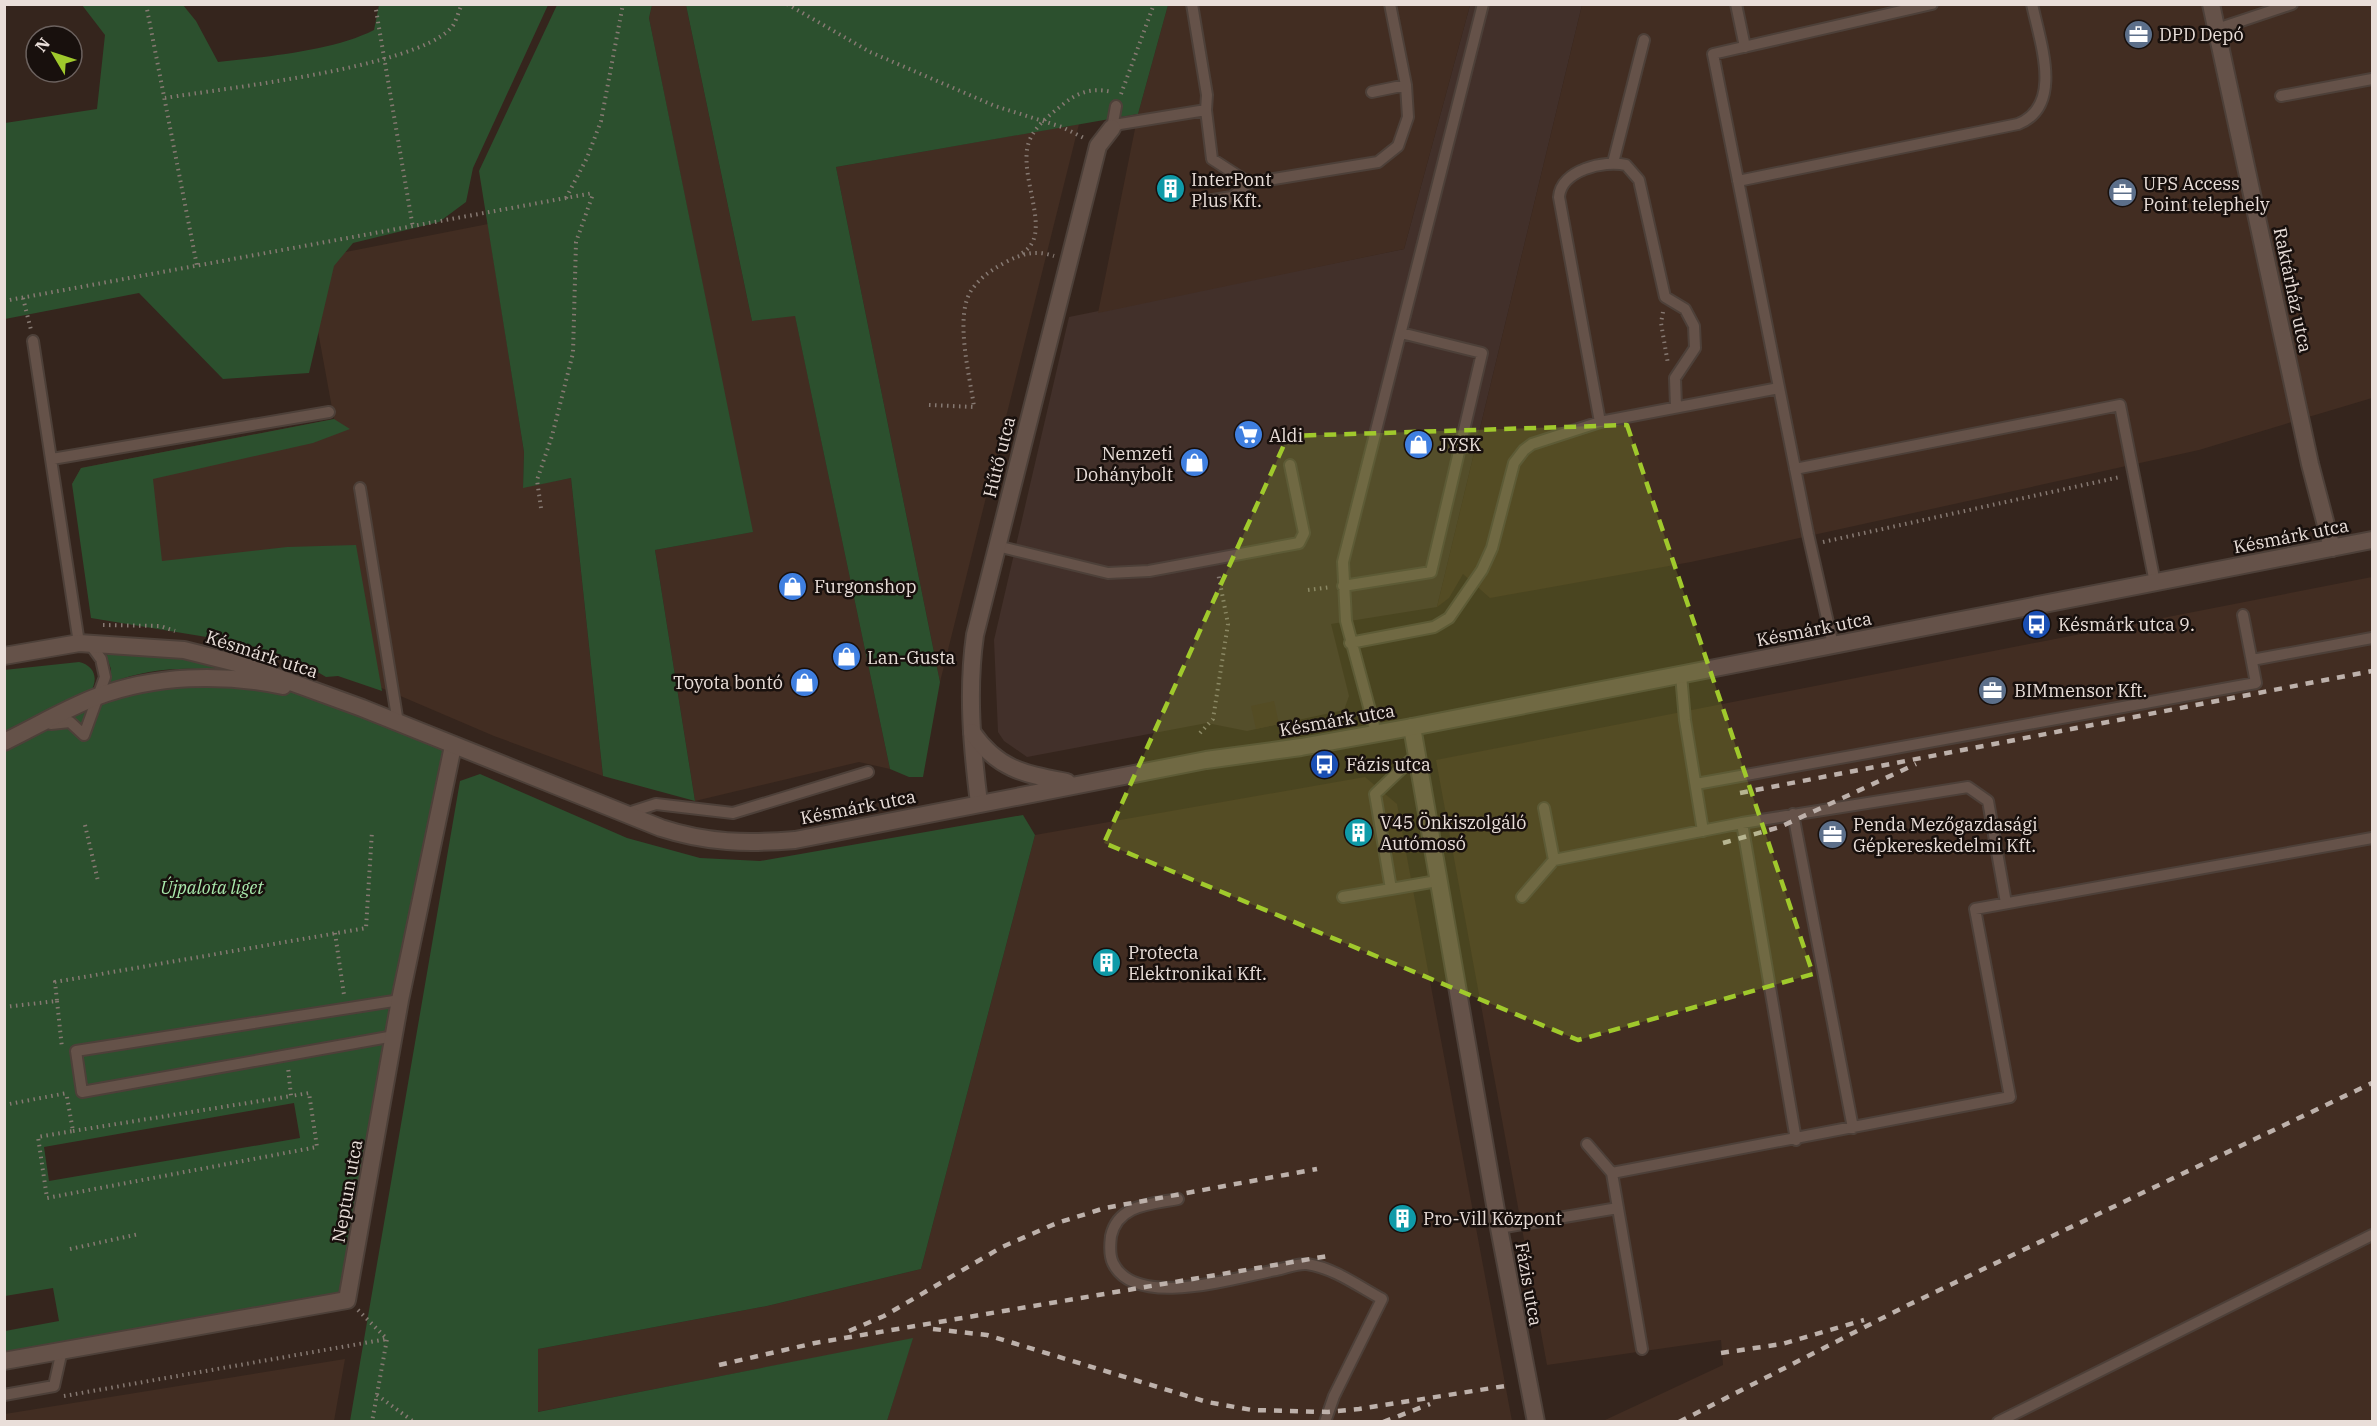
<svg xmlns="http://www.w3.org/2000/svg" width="2377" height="1426" viewBox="0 0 2377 1426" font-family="'IBM Plex Serif',serif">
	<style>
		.commercial { fill: #42302a }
		.built { fill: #422d22 }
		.green { fill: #2c502e; fill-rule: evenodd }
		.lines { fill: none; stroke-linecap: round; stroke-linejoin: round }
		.service-casing { stroke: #4d4039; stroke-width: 14 }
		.minor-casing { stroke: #4d4039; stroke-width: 20 }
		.tertiary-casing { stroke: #4d4039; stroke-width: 20 }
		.path { stroke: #867972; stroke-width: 4; stroke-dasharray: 1.5 4.5; stroke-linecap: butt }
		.service { stroke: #655249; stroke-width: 10 }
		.minor { stroke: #655249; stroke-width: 16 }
		.tertiary { stroke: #655249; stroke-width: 16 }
		.rail { stroke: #bdb1ab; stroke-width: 4.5; stroke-dasharray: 8 8; stroke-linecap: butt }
		.marked { fill: #a0c92c; fill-opacity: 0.2; stroke: #a0c92c; stroke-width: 4.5; stroke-dasharray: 12 8; stroke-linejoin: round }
		.labels { text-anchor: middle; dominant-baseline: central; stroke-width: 5; stroke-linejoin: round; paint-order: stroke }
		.poi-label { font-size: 18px; fill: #e9ded9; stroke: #18100d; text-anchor: start }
		.street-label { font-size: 18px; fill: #e9ded9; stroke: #18100d }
		.park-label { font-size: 18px; font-style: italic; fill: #aaeaad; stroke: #18100d }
	</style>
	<rect width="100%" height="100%" fill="#35251d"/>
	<!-- commercial -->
	<path class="commercial" d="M1470 5H1582L1437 607 1331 624 1349 696 1344 710 1247 731 1207 723 1027 757 1004 741 998 732 994 640 1069 317 1404 249Z"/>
	<!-- built -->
	<path class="built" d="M652 5H686L752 321 795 315 890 769 859 762 695 801 655 550 752 532 649 18Z
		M1168 5H1470L1404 249 1098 313 1138 114Z
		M1582 5H2372V398L2199 450 1691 562 1490 598 1463 574 1449 598 1437 607Z
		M1079 124 940 682 836 167Z
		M488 224 524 452 523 487 571 478 603 776 494 736 370 683 247 639 72 484 81 468 334 419 305 260Z
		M2372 577V1421H1603L1723 1365 1721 1340 1547 1365 1436 760Z
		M1274 701 1279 724 1256 729 1251 706Z
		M1365 777 1397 804 1512 1421H887L912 1339 537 1412 538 1349 767 1306 921 1269 1035 835Z
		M345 1359 334 1421H5V1414Z"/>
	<!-- green -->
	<path class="green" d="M82 5H183L196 21 218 62C264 57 333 51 374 30L379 5H548L473 168 466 202 439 222 353 243 334 266 309 373 223 379 139 293 5 319V123L97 109 105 35Z
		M557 5H652L649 18 753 532 655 550 695 801 603 776 571 478 523 488 524 452 479 171Z
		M686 5H1168L1138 114 836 167 940 682 923 777H909L890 769 795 316 752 321Z
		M334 419 350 429 313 443 153 479 162 561 287 547 356 545 382 691 338 676 326 677 306 665 243 643 91 618 72 484 81 468Z
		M121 653 191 659 215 667V670C179 667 145 669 111 683V669L106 655Z
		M79 662C96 666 99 681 89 694L5 733 4 670Z
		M159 680 272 683 453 746 347 1300 5 1361V1331L59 1321 53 1288 5 1296V742ZM294 1103 300 1138 49 1181 44 1147Z
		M480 774 627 838 700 858 760 861 1023 815 1035 835 921 1269 767 1306 538 1349V1412L913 1338 887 1421H350L460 781Z"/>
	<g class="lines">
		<defs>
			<path id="service" d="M1192 4 1207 95 1206 110
				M1736 4 1745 47
				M2217 29 2292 4
				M1372 92 1406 85
				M2281 96 2372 79
				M1112 128 1120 124 1206 110 1212 159 1249 183 1378 162 1398 146 1408 117 1406 85 1390 4
				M1112 128 1116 106
				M1613 163 1644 40
				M1738 181 2018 124C2064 106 2040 42 2032 4
				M1200 202 1232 197 1249 183
				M33 341 79 643
				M1600 422 1559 197C1561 170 1604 160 1626 165L1639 180 1665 297 1685 309 1694 326 1695 348 1675 378 1676 407
				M52 459 329 412
				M1795 469 2120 405 2155 583
				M360 488 398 723
				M997 546 1108 573 1149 571 1299 543 1304 533 1290 465
				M1343 586 1431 572 1482 353 1401 333
				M1350 643 1434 627 1449 618 1482 570 1492 548 1514 463 1524 450 1532 444 1600 422 1779 388
				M1833 645 1808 534 1713 54 1932 4
				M2252 660 2372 638
				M1681 675 1685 720 1703 831
				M51 724 70 722 84 735
				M1376 733 1346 621 1343 562 1483 4
				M84 735 105 677 101 659 90 644
				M1416 755 1375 794 1391 889 1437 881
				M1696 784 2256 683 2243 615
				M1544 808 1554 860
				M625 814 656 804 733 813 868 772
				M1793 814 1853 1128
				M1742 823 1796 1140
				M1343 897 1391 889
				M1522 897 1554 860 1742 823 1968 787 1988 801 2006 903
				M394 1036 82 1092 76 1051 400 1000
				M1587 1144 1612 1173 1642 1349
				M1612 1173 2010 1097 1975 909 2372 838
				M1178 1199C1152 1204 1118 1204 1111 1236 1110 1244 1109 1255 1113 1263 1135 1310 1237 1277 1276 1270 1286 1268 1298 1263 1307 1264 1334 1268 1358 1286 1382 1299L1334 1396 1325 1422
				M1499 1228 1618 1208
				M4 1395 54 1386 62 1350
				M1998 1422 2372 1235"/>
			<path id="minor" d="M2211 4 2310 464 2332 548
				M1412 727 1499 1228 1536 1422
				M979 803C972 747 967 691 975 635L1098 146 1112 128
				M4 1361 347 1300 400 1000 453 746"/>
			<path id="tertiary" d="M4 656 79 643 184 650 244 665 362 708 661 828C707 843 747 844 795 840L1206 760 1301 747 1412 727 2372 540
				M972 732C998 770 1025 774 1067 782
				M4 742C35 727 65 709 96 697 155 675 222 673 283 686"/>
		</defs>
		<!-- service casing -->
		<use href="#service" class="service-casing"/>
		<!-- minor casing -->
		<use href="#minor" class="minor-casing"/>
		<!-- tertiary casing -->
		<use href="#tertiary" class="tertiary-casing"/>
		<!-- path -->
		<path class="path" d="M146 4 197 266
			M375 4 413 228
			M787 4 870 52 995 106 1062 127 1084 138
			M1121 94 1154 4
			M165 98C225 88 412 68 450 29 456 24 458 12 462 4
			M566 198 587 158 601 121 623 4
			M1022 253C1054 235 1019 180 1028 145 1032 129 1048 116 1061 106 1076 93 1091 87 1112 92
			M23 298 31 330
			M4 301 593 193
			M1663 312 1661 323 1668 364
			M929 405 974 407C970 376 953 313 973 288 982 276 993 269 1006 262 1023 253 1036 250 1054 256
			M541 508 537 480 552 436 573 353 576 242 593 194
			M1823 542 2120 477
			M1308 590 1331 587
			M103 625 160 626 175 631
			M1200 733 1213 719 1228 624 1218 573
			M85 825 98 881
			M335 933 344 995
			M57 1001 62 1048
			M4 1007 57 1001 55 982 366 928 372 831
			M67 1097 73 1131 38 1137 47 1198 317 1147 309 1093 291 1096 288 1067
			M4 1105 67 1093
			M73 1131 291 1096
			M70 1249 139 1234
			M358 1310 387 1339 372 1422
			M377 1395 414 1422
			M64 1396 387 1339"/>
		<!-- service -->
		<use href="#service" class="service"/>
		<!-- minor -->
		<use href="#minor" class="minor"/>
		<!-- tertiary -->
		<use href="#tertiary" class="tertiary"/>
		<!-- rail -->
		<path class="rail" d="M1740 793 2372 671
			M1723 843 1780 827 1916 764
			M933 1329 987 1335 1207 1402 1252 1410 1328 1412 1359 1409 1505 1386
			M849 1331 884 1316 1002 1247 1057 1223 1105 1208 1317 1169
			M1721 1353 1782 1344 1864 1320
			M719 1365 815 1343 1328 1256
			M1383 1422 1430 1404
			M1679 1422 1904 1307 2372 1083"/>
	</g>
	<!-- marked area -->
	<path class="marked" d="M1627 425 1813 974 1578 1040 1104 843 1288 436Z"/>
	<!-- icons -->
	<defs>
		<symbol id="office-disc" viewBox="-11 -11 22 22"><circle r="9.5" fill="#5c6f8a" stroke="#18100d"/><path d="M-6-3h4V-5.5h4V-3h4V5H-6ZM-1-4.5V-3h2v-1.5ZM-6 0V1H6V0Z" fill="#fff"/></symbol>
		<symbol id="building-disc" viewBox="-11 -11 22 22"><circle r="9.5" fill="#0f9aa8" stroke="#18100d"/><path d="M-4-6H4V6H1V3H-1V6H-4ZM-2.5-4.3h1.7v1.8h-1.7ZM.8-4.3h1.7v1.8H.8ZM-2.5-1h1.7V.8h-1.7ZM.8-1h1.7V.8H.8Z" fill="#fff"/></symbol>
		<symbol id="supermarket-disc" viewBox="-11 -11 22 22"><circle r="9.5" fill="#3f7fe0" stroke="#18100d"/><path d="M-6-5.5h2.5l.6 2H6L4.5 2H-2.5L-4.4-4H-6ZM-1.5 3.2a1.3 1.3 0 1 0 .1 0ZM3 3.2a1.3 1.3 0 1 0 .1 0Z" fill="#fff"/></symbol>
		<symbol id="shop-disc" viewBox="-11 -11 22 22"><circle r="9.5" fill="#3f7fe0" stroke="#18100d"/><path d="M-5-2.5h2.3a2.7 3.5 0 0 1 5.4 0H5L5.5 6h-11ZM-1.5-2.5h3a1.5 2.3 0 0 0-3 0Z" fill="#fff"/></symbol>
		<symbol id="bus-disc" viewBox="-11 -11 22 22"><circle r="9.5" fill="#1a4fb4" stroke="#18100d"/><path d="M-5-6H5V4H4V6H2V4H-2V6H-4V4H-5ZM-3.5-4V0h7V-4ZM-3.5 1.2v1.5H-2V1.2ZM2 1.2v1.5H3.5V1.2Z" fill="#fff"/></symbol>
	</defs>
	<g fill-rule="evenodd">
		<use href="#office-disc" x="2122" y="18" width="33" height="33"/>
		<use href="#building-disc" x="1154" y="172" width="33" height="33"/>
		<use href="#office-disc" x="2106" y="176" width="33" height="33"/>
		<use href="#supermarket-disc" x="1232" y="418" width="33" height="33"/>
		<use href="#shop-disc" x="1402" y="428" width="33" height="33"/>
		<use href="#shop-disc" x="1178" y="446" width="33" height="33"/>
		<use href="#shop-disc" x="776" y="570" width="33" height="33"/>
		<use href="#bus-disc" x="2020" y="608" width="33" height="33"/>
		<use href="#shop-disc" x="830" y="640" width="33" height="33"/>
		<use href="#shop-disc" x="788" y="666" width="33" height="33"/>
		<use href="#office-disc" x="1976" y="674" width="33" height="33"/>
		<use href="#bus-disc" x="1308" y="748" width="33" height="33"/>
		<use href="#building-disc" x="1342" y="816" width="33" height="33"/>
		<use href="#office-disc" x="1816" y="818" width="33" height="33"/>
		<use href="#building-disc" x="1090" y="946" width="33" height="33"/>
		<use href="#building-disc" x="1386" y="1202" width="33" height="33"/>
	</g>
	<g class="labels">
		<!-- poi labels -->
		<g class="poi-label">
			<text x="2159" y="34">DPD Depó</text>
			<text x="1191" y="179">InterPont<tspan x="1191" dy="21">Plus Kft.</tspan></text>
			<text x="2143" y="183">UPS Access<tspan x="2143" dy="21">Point telephely</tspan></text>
			<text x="1269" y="435">Aldi</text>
			<text x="1439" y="444">JYSK</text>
			<text x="1173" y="453" text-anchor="end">Nemzeti<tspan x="1173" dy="21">Dohánybolt</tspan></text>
			<text x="814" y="586">Furgonshop</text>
			<text x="2058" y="624">Késmárk utca 9.</text>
			<text x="867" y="657">Lan-Gusta</text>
			<text x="783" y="682" text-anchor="end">Toyota bontó</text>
			<text x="2014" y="690">BIMmensor Kft.</text>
			<text x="1346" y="764">Fázis utca</text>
			<text x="1380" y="822">V45 Önkiszolgáló<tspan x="1380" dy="21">Autómosó</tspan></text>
			<text x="1853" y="824">Penda Mezőgazdasági<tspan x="1853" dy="21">Gépkereskedelmi Kft.</tspan></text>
			<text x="1128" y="952">Protecta<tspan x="1128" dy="21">Elektronikai Kft.</tspan></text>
			<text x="1423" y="1218">Pro-Vill Központ</text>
		</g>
		<!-- street labels -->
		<g class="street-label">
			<text transform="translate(2293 290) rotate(78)">Raktárház utca</text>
			<text transform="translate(999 457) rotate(-76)">Hűtő utca</text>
			<text transform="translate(2291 536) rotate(-11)">Késmárk utca</text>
			<text transform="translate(1814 629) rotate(-11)">Késmárk utca</text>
			<text transform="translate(262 654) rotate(18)">Késmárk utca</text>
			<text transform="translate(1337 720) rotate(-10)">Késmárk utca</text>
			<text transform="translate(858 807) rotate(-11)">Késmárk utca</text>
			<text transform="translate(347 1191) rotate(-80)">Neptun utca</text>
			<text transform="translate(1529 1284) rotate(80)">Fázis utca</text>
		</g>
		<!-- park labels -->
		<g class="park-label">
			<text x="212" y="887">Újpalota liget</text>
		</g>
	</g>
	<!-- border -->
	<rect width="2377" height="1426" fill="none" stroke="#e9ded9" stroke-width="12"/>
	<!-- north arrow -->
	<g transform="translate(54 54) rotate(309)"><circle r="28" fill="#18100d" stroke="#6c625f" stroke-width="1.5"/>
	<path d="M0-4.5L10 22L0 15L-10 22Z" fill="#a0c92c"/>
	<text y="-9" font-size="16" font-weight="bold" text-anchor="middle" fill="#e9ded9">N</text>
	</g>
</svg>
